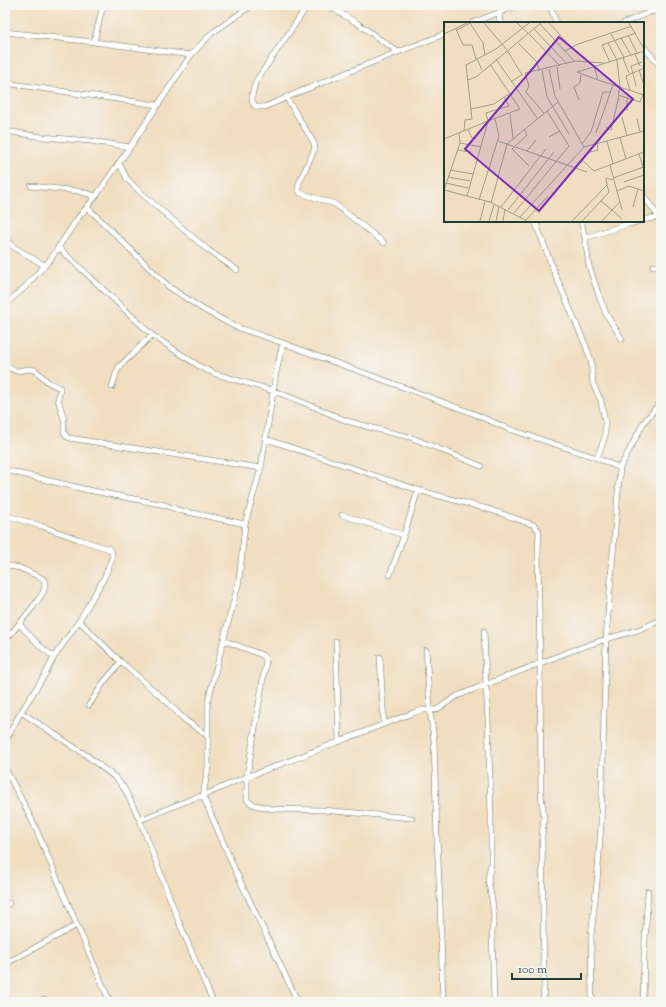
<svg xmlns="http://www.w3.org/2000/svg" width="666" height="1007" viewBox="0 0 666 1007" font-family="'Sorts Mill Goudy',serif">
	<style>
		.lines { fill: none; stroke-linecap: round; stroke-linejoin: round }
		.minor-casing { stroke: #687565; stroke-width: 6 }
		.minor { stroke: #fff; stroke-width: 5 }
		.inset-road { fill: none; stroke: #9d9e88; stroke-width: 1 }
		.view { fill: #7b2cbf; fill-opacity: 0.15; stroke: #7b2cbf; stroke-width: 2 }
		.inset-edge { fill: none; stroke: #1f3d34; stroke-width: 2 }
	</style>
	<rect width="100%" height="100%" fill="#f6f6f2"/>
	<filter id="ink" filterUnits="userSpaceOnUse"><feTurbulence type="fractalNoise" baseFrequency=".025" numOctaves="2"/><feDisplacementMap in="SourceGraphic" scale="8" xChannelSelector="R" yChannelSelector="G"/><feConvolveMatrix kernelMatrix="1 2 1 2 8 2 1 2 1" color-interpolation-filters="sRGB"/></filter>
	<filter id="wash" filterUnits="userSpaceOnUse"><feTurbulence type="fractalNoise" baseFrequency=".012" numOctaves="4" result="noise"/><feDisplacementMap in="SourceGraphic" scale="16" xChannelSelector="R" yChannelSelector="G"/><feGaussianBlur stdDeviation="0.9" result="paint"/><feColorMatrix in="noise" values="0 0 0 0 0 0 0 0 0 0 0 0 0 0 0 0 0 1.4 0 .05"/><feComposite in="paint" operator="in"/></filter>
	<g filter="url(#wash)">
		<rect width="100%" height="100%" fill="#f1dec0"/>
	</g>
	<g filter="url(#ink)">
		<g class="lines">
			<defs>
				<path id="minor" d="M308 5 256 81C252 92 246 112 267 106L304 90 398 52
					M327 5 357 23 398 52 445 34
					M550 5 556 23
					M499 12 500 23
					M472 23 518 5
					M624 23 650 12 661 10
					M5 32 94 42 191 55
					M94 42 101 13 104 5
					M643 46 661 67
					M5 83 158 105
					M286 97 314 143 315 148 299 183 298 189 300 193 335 204 384 243
					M5 131 42 137 91 141 130 147
					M119 163 127 179 140 192 208 250 237 270
					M31 186 78 191 96 196
					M643 195 661 220
					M87 207 169 287 204 310 236 327 283 343 317 356 373 376 472 413 509 429 597 458 620 468
					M643 220 659 217
					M535 221 555 274 585 344 591 360 593 384 601 401 605 422V437L597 458
					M581 221 585 238 589 266 599 296 606 314 622 339
					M5 234 12 246 44 265
					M585 238 625 225 640 221
					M58 247 152 335 202 368 216 374 274 391 312 406 347 421 388 432 410 437 481 466
					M653 266H661
					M5 305 9 301 23 289 50 260 78 218 96 196 130 147 191 55 212 33 252 5
					M283 343 276 373 261 468 245 524 239 581 218 661 208 701V767L203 796 235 870 298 1002
					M5 365 11 369 17 371 29 369 35 370 48 382 60 388V391L58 399 64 419V432L66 436 69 438 261 468
					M112 387 116 374 119 367 152 335
					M266 439 418 490 491 510 534 525 539 531 538 553 540 663 541 794 544 817 542 836 544 986 543 1002
					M5 470 88 490 165 505 178 510 245 524
					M5 515 41 526 78 539 109 549 112 552V558L104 578 79 621 54 657 46 673 21 712 5 742
					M342 515 404 535
					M5 565 20 568 40 577 44 580 45 586 43 593 33 607 9 636 5 645
					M390 575 404 535 418 490
					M79 621 121 662 165 700 185 720 208 736
					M19 624 40 646 54 657
					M484 631 486 685 488 719 491 815V863L488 880 492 900 494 918 492 930 494 1002
					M223 640 262 655 265 658 266 661 247 777V799L249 802 255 805 273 809 323 810 412 818
					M336 641 339 742
					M426 650 430 710 434 740 437 839 440 902 443 1002
					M380 657 384 724
					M89 705 104 682 121 662
					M21 712 86 755 116 778 124 788 140 820 179 922 213 1002
					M5 768 33 822 110 1002
					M140 820 194 798C211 794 227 784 244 778 301 757 357 734 413 713L423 710H436L457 696 571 651 606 639 638 630 661 620
					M5 907 9 903
					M5 964 77 925
					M41 1002 44 1000
					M592 1002 591 936 597 882 601 825 606 639 620 468 644 422 661 402
					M643 1002 644 956 648 891"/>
			</defs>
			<!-- minor casing -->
			<use href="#minor" class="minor-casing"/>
			<!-- minor -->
			<use href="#minor" class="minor"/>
		</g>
	</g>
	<!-- overview -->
	<g transform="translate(444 22)">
		<rect width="200" height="200" fill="#f1dec0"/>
		<path class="inset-road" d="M26 1 39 21 41 33M40 1 63 28M73 1 84 11M105 1 127 25M185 1 200 27M96 2 130 39M12 7 19 23H28L32 37M90 7 123 42M13 8 26 1M84 11 116 44M0 12 23 1M167 12 180 35M184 13 193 31M177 16 187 33M73 20 93 40 95 49M164 21 173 38 176 65 174 73 196 80 199 73M63 28 78 53M121 29 134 22 188 4M191 32 196 44M179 36 185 51M33 37 38 48M52 37 93 96M166 40 158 23 192 11M150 44 154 58 200 73M113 45 116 67M105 47 111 74 140 125M98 48 103 75 125 112M195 48 200 63M24 58 32 55 97 1M154 58 133 50 200 29M67 60 79 52M192 64 187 44 198 40M186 69 182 54 200 46M183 76V89M135 78 130 65 136 61 137 53M27 87 50 82 66 71M100 91 82 70 85 64 81 51 131 39 160 41M66 92 69 116M178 95 183 114M193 97 196 110M44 99 42 91 65 84 60 75M162 105 167 108 175 74M24 107 28 116H32M80 107 83 113 68 127 85 144M20 109 21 98 28 97 22 43 52 27 85 1M15 111 16 121 37 125M152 111 169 63M105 115 116 109M176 116 182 137M0 117 44 99M54 119 143 150M163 119 169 142M138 122 147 110 159 70H166M13 128 27 130M83 129 92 118M146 130 154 128 153 121M195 132 200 148M138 138 150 149 200 130M166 143 178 188M6 148 29 152M4 155 26 159M169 156 200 145M180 160 200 153M2 161 24 166M0 168 46 180 83 199M0 168 16 121M173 169 185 164 200 169M23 174 44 99 76 87 46 42M35 178 55 114 51 97M157 179 165 170 163 163M47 181 63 122 114 80M57 185 102 127M189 185 194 167M64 188 110 130M70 191 125 124 103 89M76 195 140 125 200 109M82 198 104 174M36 199 41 179M45 199 50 183M52 199 55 184M59 199 61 187M128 199 163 163 162 156 169 158M138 199 157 179 168 188 176 180M158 199 168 188 178 197"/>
		<path class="view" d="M115 15 189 77 95 189 21 127Z"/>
		<rect width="200" height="200" class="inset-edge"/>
	</g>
	<!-- margin -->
	<rect width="666" height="1007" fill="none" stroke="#f6f6f2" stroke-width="20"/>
	<!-- scale -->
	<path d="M512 973v6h69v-6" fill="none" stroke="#1f3d34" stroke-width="2"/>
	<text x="518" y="973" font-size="12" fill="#1f3d34" stroke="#f6f6f2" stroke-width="3" paint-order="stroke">100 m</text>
</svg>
